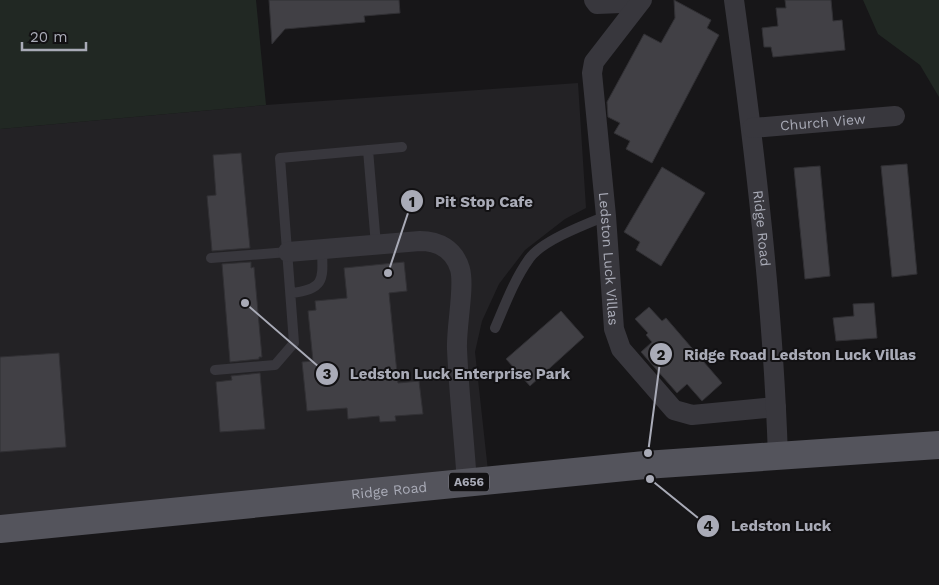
<svg xmlns="http://www.w3.org/2000/svg" width="939" height="585" viewBox="0 0 939 585" font-family="'Work Sans',sans-serif">
	<style>
		.built { fill: #232225 }
		.green { fill: #212823 }
		.building { fill: #414045; stroke: #313034 }
		.lines { fill: none; stroke-linecap: round; stroke-linejoin: round }
		.lane { stroke: #38373d; stroke-width: 10 }
		.street { stroke: #38373d; stroke-width: 20 }
		.primary { stroke: #54545c; stroke-width: 28 }
		.labels { text-anchor: middle; dominant-baseline: central; stroke-width: 4; stroke-linejoin: round; paint-order: stroke }
		.shield { fill: #121113; stroke: #7c7d86; stroke-width: 1 }
		.shield-label { font-size: 12px; font-weight: bold; fill: #a9abb7 }
		.street-label { font-size: 14px; fill: #a9abb7; stroke: #121113 }
		.leader { fill: none; stroke: #a9abb7; stroke-width: 2 }
		.callout-dot { fill: #a9abb7; stroke: #121113; stroke-width: 2 }
		.mark-label { font-size: 15px; text-anchor: middle; font-weight: bold; fill: #111 }
		.callout-label { font-size: 15px; text-anchor: middle; font-weight: bold; fill: #a9abb7; stroke: #121113; stroke-width: 4; stroke-linejoin: round; paint-order: stroke }
	</style>
	<rect width="100%" height="100%" fill="#171618"/>
	<!-- built -->
	<path class="built" d="M578 83 586 208 565 219 525 250 499 284 482 321 475 352 489 480 0 529V129L266 105Z"/>
	<!-- green -->
	<path class="green" d="M0 0H256L266 105 0 129Z
		M863 0H939V97L920 65 878 34Z"/>
	<!-- building -->
	<path class="building" d="M269 0H399L400 13 364 16 365 22 285 29 272 44Z
		M674 0 711 20 707 28 719 35 652 163 626 149 630 141 614 133 620 123 608 117 607 102 644 34 661 43 675 18Z
		M785 0H831L833 21 842 20 845 50 773 57 771 47H764L762 28 778 26 776 8H786Z
		M241 153 250 248 212 251 207 196 216 195 213 155Z
		M907 164 917 274 892 277 881 166Z
		M820 166 830 276 805 279 794 168Z
		M662 167 705 193 661 266 636 250 640 242 624 232Z
		M251 262V268L254 267 262 357H259V359L230 362 222 264Z
		M404 262 407 291 389 293 398 383 419 381 423 414 395 416 396 421 380 422 379 416 348 419 347 408 307 411 302 362 313 361 308 311 316 310 315 301 347 298 344 268Z
		M874 303 877 338 836 341 833 318 854 316 853 304Z
		M649 307 662 321 666 318 722 383 702 401 687 384 677 393 641 352 652 342 646 335 648 333 635 319Z
		M561 311 584 337 530 386 506 359Z
		M59 353 66 447 0 452V357Z
		M260 373 265 429 220 432 216 382 232 380 231 376Z"/>
	<g class="lines">
		<!-- lane -->
		<path class="lane" d="M368 150 376 245
			M211 258 288 252
			M291 293C325 289 323 280 322 250
			M495 328C505 305 514 280 529 259 541 241 586 224 606 216
			M215 370 275 365 294 343 280 158 402 147"/>
		<!-- street -->
		<g class="street">
			<path d="M594 0 597 4 621 3 624 0"/>
			<path id="s1" d="M642 0 594 62 592 73 606 216 614 329 621 349 674 410 692 415 776 407"/>
			<path id="s2" d="M734 0C755 151 773 305 778 457"/>
			<path id="s3" d="M752 128 895 116"/>
			<path d="M288 252 420 241C438 241 454 249 460 269 465 287 456 327 457 349 459 394 464 438 467 483"/>
		</g>
		<!-- primary -->
		<path class="primary" id="s4" d="M0 529 645 465 939 445"/>
	</g>
	<g class="labels">
		<!-- shield labels -->
		<rect class="shield" x="449" y="472.5" width="40" height="19" rx="4"/>
		<g class="shield-label">
			<text x="469" y="482">A656</text>
		</g>
		<!-- street labels -->
		<g class="street-label">
			<text stroke="none"><textPath href="#s3" startOffset="71">Church View</textPath></text>
			<text stroke="none"><textPath href="#s2" startOffset="230">Ridge Road</textPath></text>
			<text stroke="none"><textPath href="#s1" startOffset="276">Ledston Luck Villas</textPath></text>
			<text stroke="none"><textPath href="#s4" startOffset="391">Ridge Road</textPath></text>
		</g>
	</g>
	<!-- callouts -->
	<path class="leader" d="M388 273L412 201M648 453L661 354M245 303L327 374M650 479L708 526"/>
	<g class="callout-dot">
		<circle cx="388" cy="273" r="5"/>
		<circle cx="648" cy="453" r="5"/>
		<circle cx="245" cy="303" r="5"/>
		<circle cx="650" cy="479" r="5"/>
		<circle cx="412" cy="201" r="12"/>
		<circle cx="661" cy="354" r="12"/>
		<circle cx="327" cy="374" r="12"/>
		<circle cx="708" cy="526" r="12"/>
	</g>
	<g class="mark-label">
		<text x="412" y="207">1</text>
		<text x="661" y="360">2</text>
		<text x="327" y="379">3</text>
		<text x="708" y="531">4</text>
	</g>
	<g class="callout-label">
		<text x="484" y="207">Pit Stop Cafe</text>
		<text x="800" y="360">Ridge Road Ledston Luck Villas</text>
		<text x="460" y="379">Ledston Luck Enterprise Park</text>
		<text x="781" y="531">Ledston Luck</text>
	</g>
	<!-- scale -->
	<path d="M22 42v8h64v-8" fill="none" stroke="#a9abb7" stroke-width="2.5"/>
	<text x="30" y="42" font-size="15" fill="#a9abb7" stroke="#121113" stroke-width="4" paint-order="stroke">20 m</text>
</svg>
